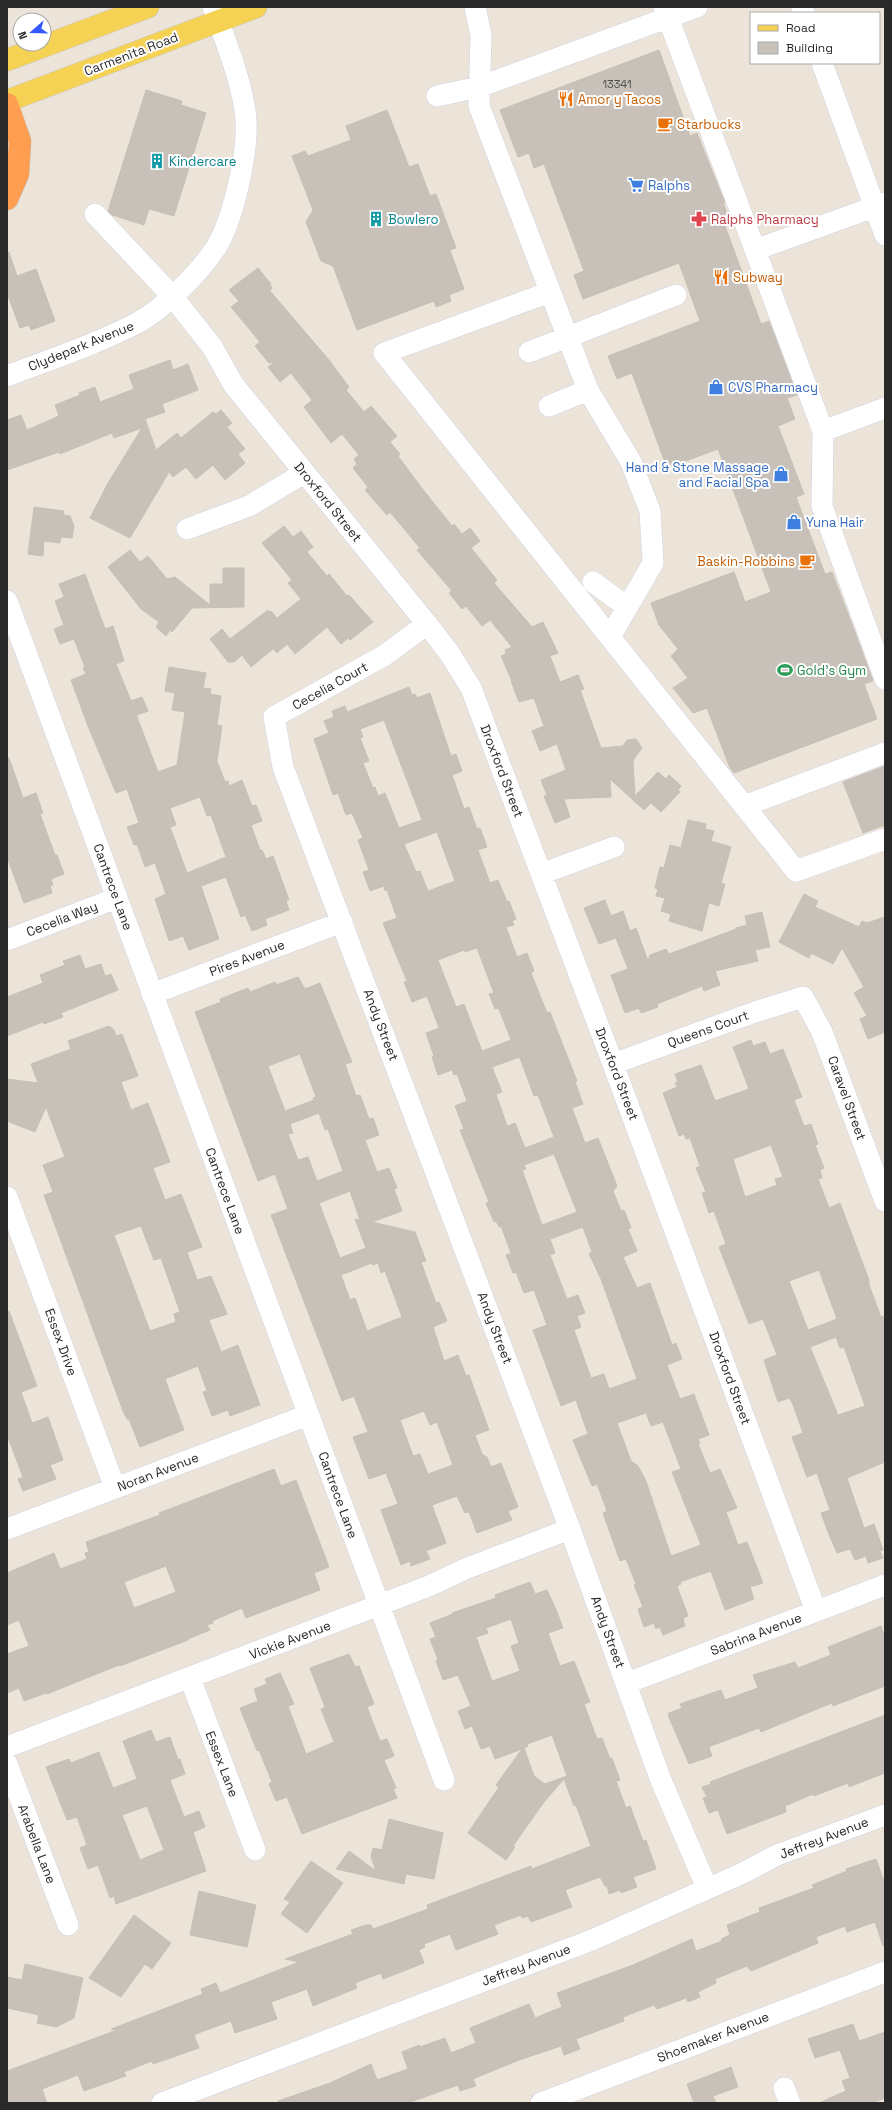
<svg xmlns="http://www.w3.org/2000/svg" width="892" height="2110" viewBox="0 0 892 2110" font-family="'Space Grotesk',sans-serif">
	<style>
		.building { fill: #c7c1b9; stroke: #c7c0b3; fill-rule: evenodd }
		.lines { fill: none; stroke-linecap: round; stroke-linejoin: round }
		.minor-casing { stroke: #cfd2e3; stroke-width: 22 }
		.major-casing { stroke: #c7c7c7; stroke-width: 23 }
		.highway-casing { stroke: #c7c7c7; stroke-width: 23 }
		.minor { stroke: #fff; stroke-width: 21 }
		.major { stroke: #f6d254; stroke-width: 22 }
		.highway { stroke: #ff9e51; stroke-width: 22 }
		.labels { text-anchor: middle; dominant-baseline: central; stroke-width: 4; stroke-linejoin: round; paint-order: stroke }
		.number-label { font-size: 11px; fill: #504f4d }
		.street-label { font-size: 13px; fill: #292929; stroke: #fff }
		.food-label { font-size: 13px; fill: #c56008; stroke: #fff; text-anchor: start }
		.culture-label { font-size: 13px; fill: #0d838f; stroke: #fff; text-anchor: start }
		.shop-label { font-size: 13px; fill: #366cbe; stroke: #fff; text-anchor: start }
		.health-label { font-size: 13px; fill: #be3a42; stroke: #fff; text-anchor: start }
		.leisure-label { font-size: 13px; fill: #27864d; stroke: #fff; text-anchor: start }
	</style>
	<rect width="100%" height="100%" fill="#ece4d9"/>
	<!-- building -->
	<path class="building" d="M659 50 690 136 697 133 725 203H723L730 221 724 223 761 324 769 321 797 395 787 398 795 419 778 426 804 494 796 497 825 574 832 572 856 635 873 681 864 684 877 719 734 773 730 768 707 708 693 713 673 688 688 678 671 656 678 649 659 625 651 603 734 572 745 602 771 592 718 449 667 468 632 373 617 379 608 356 700 321 679 263 583 299 574 275 584 271 544 164 534 168 529 153 518 157 500 110Z
		M146 90 182 101 181 105 206 113 174 216 149 209 144 225 112 215 108 211Z
		M387 110 409 167 418 164 430 196 436 194 456 248 450 250 464 289 449 295 451 301 436 307 434 301 357 330 333 266 321 261 306 222 313 210 292 156 305 151 308 156 351 140 346 126Z
		M9 252 17 276 36 269 55 321 31 330 29 325 20 328 7 293V253Z
		M258 268 271 284 270 285 272 288 270 291 329 360 349 387 346 390 364 412 371 406 397 436 390 442 400 454 398 456 421 487 452 526 454 524 462 534 470 528 480 541 471 548 497 580 494 583 532 627 543 622 558 653 550 656 560 682 578 675 584 689 580 690 601 748 623 746 627 740 636 739 642 748 633 760 635 796 658 772 666 779 669 775 681 786 678 790 680 792 661 812 651 803 644 810 610 779 611 797 564 799 570 817 555 823 544 796 547 795 541 780 566 770 557 744 540 751 532 731 544 726 534 698 519 702 511 681H512L501 656 506 654 505 650 512 647 490 620 482 626 466 606 462 609 449 593 452 591 417 550 420 548 390 512 387 515 365 490 368 487 353 468 357 464 354 459 359 455 342 434 331 443 304 407 312 400 291 373 280 382 268 367 276 361 269 363 255 346 260 342 231 307 239 301 229 290Z
		M170 360 173 370 188 364 198 390 162 404 165 412 145 419 156 450 177 433 181 438 213 412 216 414 221 410 232 423 227 427 245 449 238 454 245 463 225 480 213 465 196 479 186 467 173 477 169 472 130 538 90 518 108 483 142 428 114 438 112 433 60 454 59 452 7 470V420L21 415 27 430 59 416 55 405 80 395 79 393 95 387 100 402 134 389 129 375Z
		M34 507 64 511 63 515 70 516 74 526 72 538 61 537 60 543 44 541 43 556 28 554Z
		M284 526 293 537 301 531 313 547 307 552 327 576 329 574 347 596 349 595 373 622 350 640 348 638 341 644 327 627 295 654 287 644 277 653 273 649 251 667 242 655 234 662H228L210 639 222 629 230 639 268 610 270 612 271 611 277 618 301 599 288 583 292 580 262 543Z
		M130 550 140 562 148 556 167 579 175 577 210 605V584H223V568H244V607L192 608 172 632 170 630 166 636 156 627 159 622 141 609 108 567Z
		M85 574 105 629 113 626 124 661 116 664 131 701 142 697 148 711 137 715V717L158 772 177 765 185 712 172 710 175 693 165 691 169 667 206 673 203 688 211 689 210 694 221 696 217 725 222 726 217 761 225 782 228 781 229 786 242 780 252 806 256 805 262 821 251 825 260 850H262L266 859 273 856 289 900 286 901 289 910 265 919 267 925 252 931 245 915 241 917 226 877 201 886 219 939 189 950 183 936 169 941 155 899 166 894 155 863 145 867 137 844 134 845 127 827 139 823 127 789 116 793 88 726 71 680 86 674 83 668 85 667 74 639 60 644 54 629 64 625 55 601 64 597 59 584ZM200 797 207 816 211 815 226 857 187 873 170 827 176 825 170 808Z
		M409 687 412 695 415 694 417 698 430 693 451 756 456 754 462 771 452 775 464 809 469 807 477 829 480 828 487 847 478 850 490 883 498 880 507 902 509 901 516 919 512 921 514 925 506 927 517 957 527 953 534 971 531 973 547 1013 550 1012 577 1081 575 1082 583 1104 572 1108 585 1143 598 1138 617 1186 613 1191 621 1211 624 1210 631 1228 628 1229 637 1251 623 1257 637 1288 650 1283 672 1345 676 1343 682 1359 667 1365 680 1399 694 1394 709 1435 698 1439 700 1443 698 1444 710 1473 720 1469 737 1508 726 1512 738 1545 747 1542 763 1583 750 1587 754 1599 725 1610 711 1571 680 1582 681 1584 677 1586 688 1616 683 1618 685 1626 663 1635 660 1627 656 1629 654 1623 644 1627 638 1609 643 1607 634 1585 636 1584 626 1559 620 1561 603 1513 607 1511 597 1484 592 1486 573 1440 588 1434 576 1400 561 1406 533 1330 547 1325 534 1290 524 1293 516 1272 513 1273 506 1255 511 1253 501 1226 499 1227 496 1221 494 1222 486 1203 489 1202 460 1130 464 1129 455 1106 467 1101 457 1074 454 1075 452 1070 438 1075 432 1057 434 1056 426 1033 439 1028 427 996 412 1002 404 982 407 981 383 923 397 918 387 890 385 891 384 886 370 891 363 872 369 870 358 840 363 838 352 813 346 815 338 793 333 795 314 739 329 733 324 721 334 717 332 711 345 706 347 712ZM384 720 422 820 399 828 385 793 378 796 375 787 373 788 363 763 369 761 360 738 363 737 360 729ZM437 832 455 881 428 891 420 871 416 872 404 844ZM477 948 494 993 489 994 495 1009 498 1008 501 1014 511 1040 482 1051 464 1004 456 1007 438 960 464 950 465 952ZM517 1058H520L534 1096 538 1095 554 1137 525 1148 515 1123 507 1126 496 1094 502 1092 492 1067ZM554 1154 577 1212 542 1225 522 1170 526 1169 524 1165ZM583 1227 592 1252 589 1254 601 1279 637 1379 609 1389 604 1374 591 1378 574 1330 581 1327 577 1316 585 1313 578 1295 567 1299 550 1255 555 1253 550 1239ZM646 1413 651 1426 663 1422 681 1469 672 1472 701 1545 671 1556 646 1481 638 1466 631 1461 617 1423Z
		M7 758H9L23 798 36 793 43 813 40 814 55 855H57L64 874 51 879 53 885 50 886 52 893 24 903 7 857Z
		M885 766V825L863 833 843 782Z
		M688 820 706 824 705 829 714 831 711 841 731 847 721 883 725 884 719 906 709 903 702 931 669 921 671 914 661 911 665 898 656 896 658 889 655 888 660 867 664 868 670 845 681 848Z
		M804 894 818 901 815 907 859 927 862 921 867 923 885 917V1032L868 1039 860 1019 867 1016 854 993 864 987 842 948 833 964 811 953 809 958 779 942Z
		M605 900 611 916 623 911 630 931 636 928 648 961 650 955 666 949 669 954 736 929V928L747 925 745 916 762 912 770 947 755 950 758 961 715 971 720 985 704 991 702 986 657 1004 658 1007 641 1013 639 1008 625 1013 611 975 628 969 616 938 599 944 584 908Z
		M80 955 85 969 101 964 105 976 111 974 118 990 61 1013 63 1017 44 1024 43 1022 7 1036V997L43 983 40 975 65 965 63 961Z
		M298 977 305 989 320 983 352 1062 345 1064 356 1096 360 1095 369 1119 373 1118 379 1135 365 1140 377 1172 389 1168 397 1188 394 1189 402 1211 372 1222 415 1232 426 1261 421 1262 436 1303 439 1302 447 1321 433 1327 444 1361 458 1355 466 1376 469 1375 489 1430 475 1435 482 1454 487 1457 491 1467 501 1463 518 1507 508 1511 512 1520 477 1533 469 1512 465 1513 457 1496 432 1505 446 1543 426 1551 430 1559 411 1566 410 1561 401 1565 381 1510 398 1504 386 1473 369 1479 353 1437 368 1432 354 1396 342 1401 271 1215 288 1209 275 1174 258 1181 195 1012 221 1002 220 999 248 988 250 992 275 982 276 985ZM300 1054 316 1097 313 1098 314 1100 285 1111 268 1066ZM319 1113 325 1130 328 1129 343 1171 317 1181 308 1157 298 1160 288 1134 293 1133 290 1124ZM350 1191 360 1220 355 1219 366 1248 340 1258 319 1203ZM372 1263 373 1265 378 1263 381 1273 385 1271 402 1317 367 1331 355 1298 350 1300 341 1275ZM424 1411 430 1425 437 1422 453 1465 428 1474 420 1454 413 1456 400 1420Z
		M109 1026 114 1030 116 1036 122 1034 138 1076 121 1082 131 1110 148 1103 170 1162 153 1168 165 1200 181 1194 202 1247 187 1252 197 1280 211 1276 227 1314 209 1320 221 1352 238 1345 260 1405 230 1416 228 1410 212 1416 203 1392 207 1391 198 1366 165 1379 184 1430 140 1447 129 1419H127L123 1411 44 1195 53 1192 43 1165 65 1157 46 1107 35 1132 7 1121V1079L38 1083 31 1064 71 1049 68 1041ZM141 1226 154 1260 161 1258 180 1312 174 1314 176 1322 150 1331 114 1235Z
		M751 1040 753 1046 765 1042 770 1054 783 1049 802 1097 794 1100 804 1126 811 1124 818 1144 815 1145 824 1168 820 1170 822 1178 818 1179 829 1208 840 1203 869 1280V1285L881 1317 885 1316V1462L847 1478 864 1528 874 1524 883 1550 880 1551 883 1558 868 1563 866 1556 855 1560 850 1549 837 1553 828 1532 821 1513 830 1510 817 1473 807 1477 792 1437 803 1433 792 1402 789 1398 778 1402 764 1360 777 1355 763 1319 749 1324 719 1247 726 1244 714 1211 709 1213 702 1193 706 1192 696 1168 700 1166 690 1138 686 1139 684 1134 679 1136 663 1093 677 1087 675 1083 678 1082 675 1074 701 1065 715 1101 749 1089 733 1047ZM771 1145 783 1177 775 1179 777 1185 745 1197 733 1159ZM819 1270 837 1319 808 1330 789 1281ZM836 1337 840 1348 844 1347 865 1406 838 1415 810 1347Z
		M9 1311 37 1386 21 1392 32 1423 48 1417 63 1460 50 1465 56 1479 23 1491 18 1479 23 1477 7 1435V1312Z
		M274 1469 281 1486 296 1480 329 1567 314 1573 320 1590 246 1618 242 1608 212 1621 213 1623 207 1625 210 1630 188 1639V1640L120 1666 119 1665 47 1694 46 1693 24 1701 19 1688 7 1693V1654L29 1646 19 1620 7 1625V1573L54 1553 60 1569 87 1559 85 1553 89 1552 86 1542 160 1515 159 1513ZM166 1566 176 1592 134 1608 124 1582Z
		M530 1582 535 1594 547 1590 557 1612 563 1628 548 1633 560 1666 574 1661 590 1702 584 1704 597 1739 602 1738 610 1759 612 1758 620 1780 616 1781 626 1808 630 1806 643 1841 646 1840 656 1869 633 1877 637 1887 621 1893 620 1890 609 1894 607 1886H605L600 1877 565 1890 572 1907 531 1922 528 1916 522 1918 521 1915 494 1925 498 1934 456 1950 450 1934 424 1944 425 1947 419 1950 424 1963 383 1979 381 1973 355 1983 357 1988 313 2006 307 1989 271 2002 277 2019 235 2033 231 2021 201 2032 194 2035 199 2048 153 2064 152 2061 124 2072 126 2076 109 2082 84 2091 78 2075 42 2089 47 2103H7V2071L117 2030 111 2029 203 1994 201 1989 216 1983 220 1993 299 1962 285 1959 353 1934 351 1930 366 1925H371L373 1929 428 1909 427 1905 531 1866 532 1869 591 1846 576 1805 574 1806 564 1779 544 1802 513 1846 515 1847 506 1860 468 1833 499 1787 496 1785 522 1749 495 1759 490 1746 481 1749 472 1726 465 1729 458 1711 471 1706 458 1675 443 1680 436 1661 438 1660 430 1639 436 1637 430 1623 453 1614 452 1613 496 1598 495 1595ZM511 1619 519 1643 511 1646 520 1671 492 1681 476 1637 488 1633 486 1628ZM552 1735 567 1776 545 1784 534 1776 524 1748 528 1746 527 1744Z
		M881 1626 885 1638V1686L833 1706 832 1703 761 1732 759 1728 711 1746 709 1748 712 1756 689 1764 668 1715 669 1713 682 1708 680 1704 721 1690 725 1700 758 1688 753 1675 795 1662 798 1668 831 1655 828 1647Z
		M349 1654 355 1667 359 1666 374 1704 367 1707 380 1741 387 1739 394 1756 384 1760 396 1788 393 1789 397 1798 302 1834 287 1797 276 1801 269 1784 272 1782 259 1750 257 1751 240 1708 258 1701 254 1689 267 1684 265 1679 280 1673 294 1704 288 1706 306 1754 334 1742 321 1709 325 1707 310 1668Z
		M885 1715V1773L849 1787 848 1783 814 1796 813 1794 785 1806 786 1812 727 1834 718 1810 709 1813 703 1798 707 1797 702 1787 711 1784 710 1782Z
		M151 1730 156 1742 170 1737 178 1760 180 1759 185 1774 170 1780 184 1817 199 1811 205 1827 193 1832 206 1871 116 1904 114 1896 110 1898 98 1865 88 1869 80 1848 87 1845 77 1817 67 1820 46 1767 69 1759 71 1763 99 1752 113 1788 137 1779 123 1741ZM147 1806 164 1850 140 1860 122 1815Z
		M389 1819 443 1833 434 1879 406 1874 404 1884 336 1869 349 1851 376 1871 371 1857 373 1848 382 1850Z
		M876 1859 885 1884V1945L883 1946 875 1922 847 1932 845 1926 816 1937 818 1943 773 1962 751 1971 747 1966 715 1979 716 1983 698 1992 700 1997 688 2002 686 1998 657 2009 654 2005 623 2017 624 2021 576 2039 580 2049 564 2055 561 2046 519 2060 473 2079 476 2086 460 2091 458 2085 408 2103H278V2101L330 2083 371 2064 377 2080 408 2069 402 2052 419 2045 420 2047 445 2038 451 2053 476 2043 470 2028 529 2004 535 2018 562 2007 557 1993 633 1965 692 1939 696 1951 722 1941 721 1939 730 1935 727 1925 760 1912 759 1908 814 1888 812 1885 847 1871 846 1869Z
		M311 1861 343 1883 307 1933 281 1914 290 1902 284 1899Z
		M199 1891 256 1905 247 1947 190 1935Z
		M134 1915 171 1943 152 1969 145 1964 121 1997 89 1978Z
		M25 1964 83 1978 74 2018 56 2027 37 2023 39 2015 7 2008V1977L22 1980Z
		M853 2024 859 2041 885 2032V2098L871 2103H819L846 2091 842 2081 850 2078 840 2050 815 2058 808 2039Z
		M731 2067 738 2087 713 2096 716 2103H694L687 2084Z"/>
	<g class="lines">
		<defs>
			<path id="minor" d="M475 7 481 35 479 106 588 390 631 462 650 511 653 563 610 637
				M664 7 823 431 822 506 885 679
				M802 7 804 13
				M822 63 885 235
				M437 96 479 87 697 7
				M95 214 173 297 213 348 233 384 427 624 450 654 471 688 613 1064 816 1611
				M755 250 885 203
				M550 292 384 353 796 871 885 839
				M529 352 676 295
				M7 376C51 359 97 344 139 322 164 308 199 273 215 249 233 222 248 153 246 120 244 87 225 39 213 7
				M549 406 588 390
				M823 431 885 408
				M187 529 249 506 304 473
				M593 582 627 607
				M7 601 444 1780
				M427 624 385 655 274 717 283 767 570 1529 660 1778 707 1888
				M744 806 885 753
				M541 874 614 847
				M7 940 117 898
				M152 994 342 922
				M613 1064 755 1012 803 997 822 1032 885 1201
				M7 1197 115 1488
				M7 1529 308 1415
				M190 1678 255 1850
				M627 1683 885 1585
				M7 1747 429 1586 465 1569 570 1529
				M7 1764 68 1925
				M784 2088 790 2103
				M162 2103 592 1940 743 1873 777 1855 885 1815
				M541 2103 885 1972"/>
			<path id="major" d="M7 60 148 7
				M7 101 256 7"/>
			<path id="highway" d="M7 104 20 141 18 174 7 199"/>
		</defs>
		<!-- minor casing -->
		<use href="#minor" class="minor-casing"/>
		<!-- major casing -->
		<use href="#major" class="major-casing"/>
		<!-- highway casing -->
		<use href="#highway" class="highway-casing"/>
		<!-- minor -->
		<use href="#minor" class="minor"/>
		<!-- major -->
		<use href="#major" class="major"/>
		<!-- highway -->
		<use href="#highway" class="highway"/>
	</g>
	<!-- icons -->
	<defs>
		<symbol id="restaurant-bare" viewBox="-9 -9 18 18"><path d="M-5-6h1v4h1v-4h1v4h1v-4h1v5L-1.5 .5V6h-2V.5L-5-1ZM5-6V6H3V1.5H1.5Q1.5-4 5-6Z" fill="#e8710a" stroke="#fff" stroke-width="2.5" paint-order="stroke"/></symbol>
		<symbol id="cafe-bare" viewBox="-9 -9 18 18"><path d="M-5.5-4.5H6V0H3Q3 3.5 0 3.5H-2.5Q-5.5 3.5-5.5 0ZM3-3.2v2h1.7v-2ZM-6 4.5H4V6H-6Z" fill="#e8710a" stroke="#fff" stroke-width="2.5" paint-order="stroke"/></symbol>
		<symbol id="building-bare" viewBox="-9 -9 18 18"><path d="M-4-6H4V6H1V3H-1V6H-4ZM-2.5-4.3h1.7v1.8h-1.7ZM.8-4.3h1.7v1.8H.8ZM-2.5-1h1.7V.8h-1.7ZM.8-1h1.7V.8H.8Z" fill="#0f9aa8" stroke="#fff" stroke-width="2.5" paint-order="stroke"/></symbol>
		<symbol id="supermarket-bare" viewBox="-9 -9 18 18"><path d="M-6-5.5h2.5l.6 2H6L4.5 2H-2.5L-4.4-4H-6ZM-1.5 3.2a1.3 1.3 0 1 0 .1 0ZM3 3.2a1.3 1.3 0 1 0 .1 0Z" fill="#3f7fe0" stroke="#fff" stroke-width="2.5" paint-order="stroke"/></symbol>
		<symbol id="pharmacy-bare" viewBox="-9 -9 18 18"><path d="M-2-6h4v4h4v4h-4v4h-4v-4h-4v-4h4Z" fill="#e0444e" stroke="#fff" stroke-width="2.5" paint-order="stroke"/></symbol>
		<symbol id="shop-bare" viewBox="-9 -9 18 18"><path d="M-5-2.5h2.3a2.7 3.5 0 0 1 5.4 0H5L5.5 6h-11ZM-1.5-2.5h3a1.5 2.3 0 0 0-3 0Z" fill="#3f7fe0" stroke="#fff" stroke-width="2.5" paint-order="stroke"/></symbol>
		<symbol id="stadium-bare" viewBox="-9 -9 18 18"><path d="M0-5a6.5 5 0 1 0 0 10a6.5 5 0 1 0 0-10ZM-3.5-1.8h7v3.6h-7Z" fill="#2e9e5b" stroke="#fff" stroke-width="2.5" paint-order="stroke"/></symbol>
	</defs>
	<g fill-rule="evenodd">
		<use href="#restaurant-bare" x="555" y="88" width="22" height="22"/>
		<use href="#cafe-bare" x="654" y="113" width="22" height="22"/>
		<use href="#building-bare" x="146" y="150" width="22" height="22"/>
		<use href="#supermarket-bare" x="625" y="174" width="22" height="22"/>
		<use href="#building-bare" x="365" y="208" width="22" height="22"/>
		<use href="#pharmacy-bare" x="688" y="208" width="22" height="22"/>
		<use href="#restaurant-bare" x="710" y="266" width="22" height="22"/>
		<use href="#shop-bare" x="705" y="376" width="22" height="22"/>
		<use href="#shop-bare" x="770" y="463" width="22" height="22"/>
		<use href="#shop-bare" x="783" y="511" width="22" height="22"/>
		<use href="#cafe-bare" x="796" y="550" width="22" height="22"/>
		<use href="#stadium-bare" x="774" y="659" width="22" height="22"/>
	</g>
	<g class="labels">
		<!-- number labels -->
		<g class="number-label">
			<text x="617" y="84">13341</text>
		</g>
		<!-- street labels -->
		<g class="street-label">
			<text transform="translate(131 54) rotate(-21)">Carmenita Road</text>
			<text transform="translate(81 346) rotate(-22)">Clydepark Avenue</text>
			<text transform="translate(328 502) rotate(51)">Droxford Street</text>
			<text transform="translate(330 686) rotate(-29)">Cecelia Court</text>
			<text transform="translate(502 771) rotate(69)">Droxford Street</text>
			<text transform="translate(113 887) rotate(70)">Cantrece Lane</text>
			<text transform="translate(62 919) rotate(-21)">Cecelia Way</text>
			<text transform="translate(247 958) rotate(-21)">Pires Avenue</text>
			<text transform="translate(381 1025) rotate(69)">Andy Street</text>
			<text transform="translate(708 1029) rotate(-20)">Queens Court</text>
			<text transform="translate(617 1074) rotate(69)">Droxford Street</text>
			<text transform="translate(847 1098) rotate(70)">Caravel Street</text>
			<text transform="translate(225 1191) rotate(70)">Cantrece Lane</text>
			<text transform="translate(495 1328) rotate(69)">Andy Street</text>
			<text transform="translate(61 1342) rotate(70)">Essex Drive</text>
			<text transform="translate(730 1378) rotate(70)">Droxford Street</text>
			<text transform="translate(158 1472) rotate(-21)">Noran Avenue</text>
			<text transform="translate(338 1495) rotate(70)">Cantrece Lane</text>
			<text transform="translate(608 1632) rotate(70)">Andy Street</text>
			<text transform="translate(756 1634) rotate(-21)">Sabrina Avenue</text>
			<text transform="translate(290 1640) rotate(-21)">Vickie Avenue</text>
			<text transform="translate(222 1764) rotate(69)">Essex Lane</text>
			<text transform="translate(824 1838) rotate(-21)">Jeffrey Avenue</text>
			<text transform="translate(37 1844) rotate(69)">Arabella Lane</text>
			<text transform="translate(526 1965) rotate(-21)">Jeffrey Avenue</text>
			<text transform="translate(713 2037) rotate(-21)">Shoemaker Avenue</text>
		</g>
		<!-- food labels -->
		<g class="food-label">
			<text x="578" y="99">Amor y Tacos</text>
			<text x="677" y="124">Starbucks</text>
			<text x="733" y="277">Subway</text>
			<text x="795" y="561" text-anchor="end">Baskin-Robbins</text>
		</g>
		<!-- culture labels -->
		<g class="culture-label">
			<text x="169" y="161">Kindercare</text>
			<text x="388" y="219">Bowlero</text>
		</g>
		<!-- shop labels -->
		<g class="shop-label">
			<text x="648" y="185">Ralphs</text>
			<text x="728" y="387">CVS Pharmacy</text>
			<text x="769" y="467" text-anchor="end">Hand &amp; Stone Massage<tspan x="769" dy="15">and Facial Spa</tspan></text>
			<text x="806" y="522">Yuna Hair</text>
		</g>
		<!-- health labels -->
		<g class="health-label">
			<text x="711" y="219">Ralphs Pharmacy</text>
		</g>
		<!-- leisure labels -->
		<g class="leisure-label">
			<text x="797" y="670">Gold's Gym</text>
		</g>
	</g>
	<!-- border -->
	<rect width="892" height="2110" fill="none" stroke="#292929" stroke-width="16"/>
	<!-- legend -->
	<rect x="750" y="12" width="130" height="52" fill="#ffffff" stroke="#a9a9a9"/>
	<rect x="758" y="25" width="20" height="6" fill="#f6d254" stroke="#a9a9a9"/>
	<text x="786" y="32" font-size="12" fill="#292929">Road</text>
	<rect x="758" y="42" width="20" height="12" fill="#c7c1b9" stroke="#a9a9a9"/>
	<text x="786" y="52" font-size="12" fill="#292929">Building</text>
	<!-- north arrow -->
	<g transform="translate(32 32) rotate(250)"><circle r="19" fill="#ffffff" stroke="#a9a9a9"/>
	<path d="M0-3L7 15L0 10L-7 15Z" fill="#3358ff"/>
	<text y="-6" font-size="11" font-weight="bold" text-anchor="middle" fill="#292929">N</text>
	</g>
</svg>
